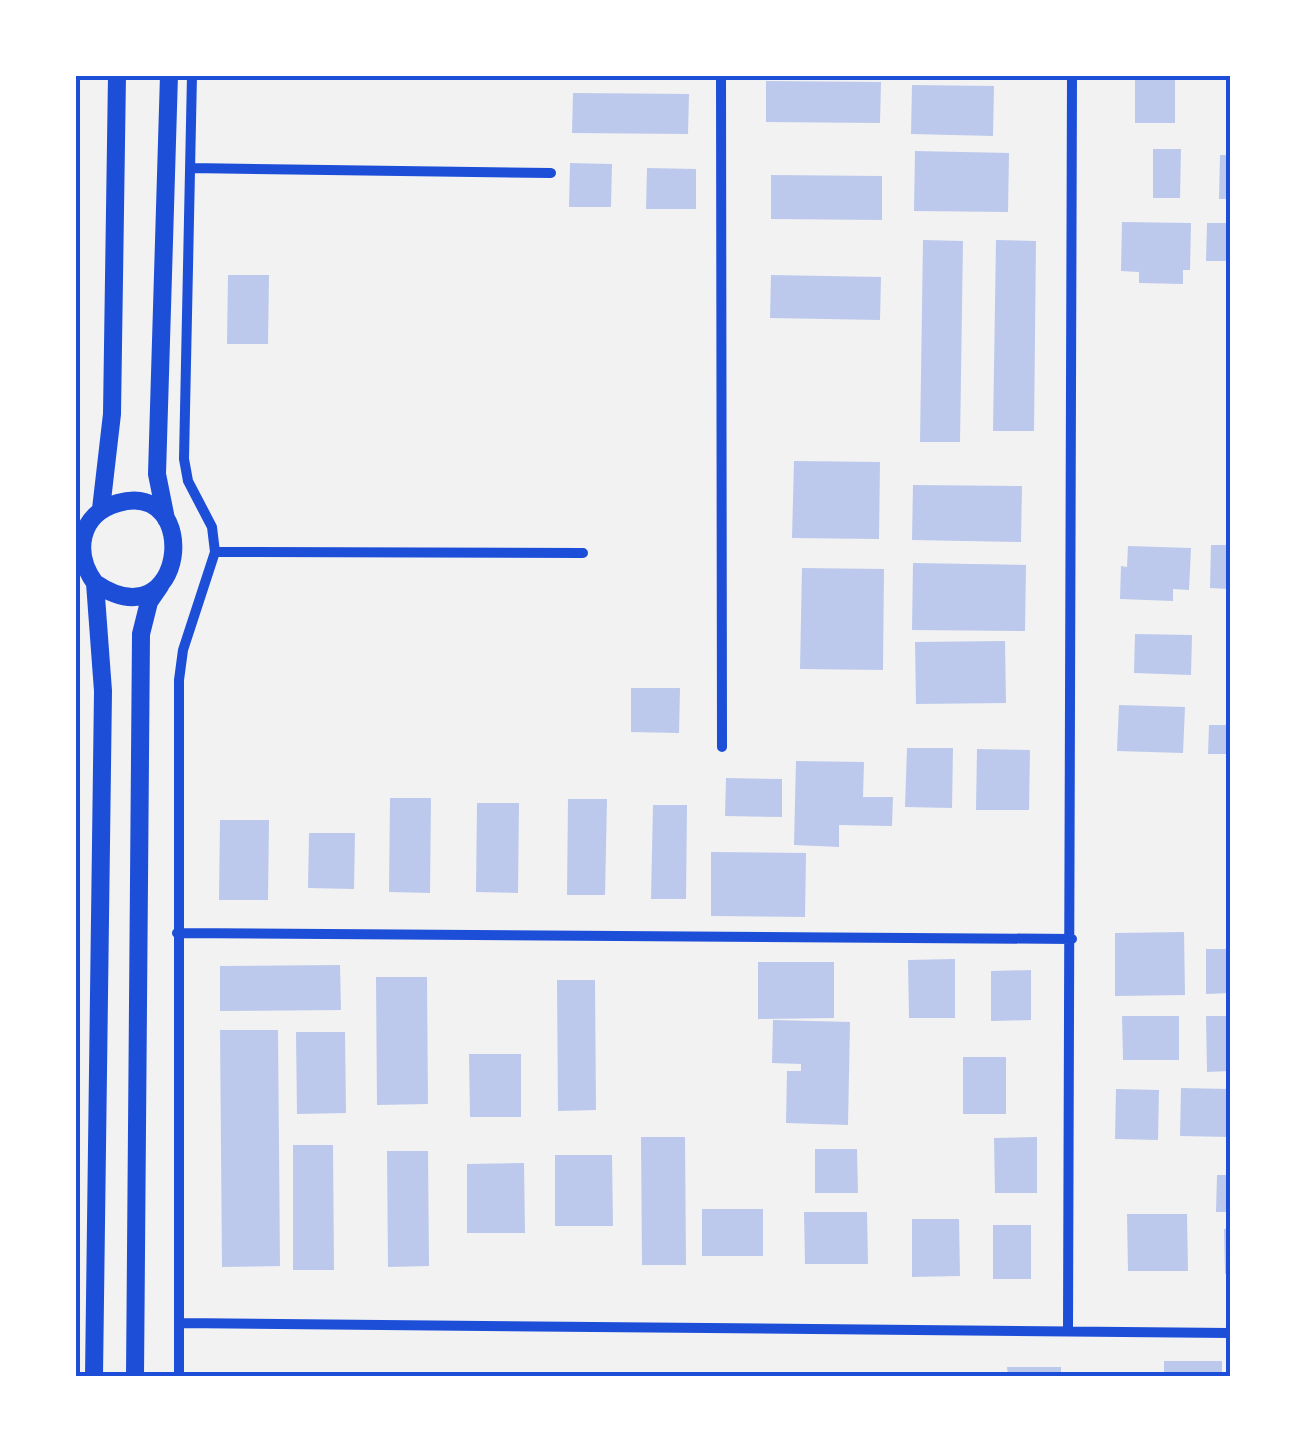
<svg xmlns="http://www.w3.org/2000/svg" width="1305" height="1451" viewBox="0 0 1305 1451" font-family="Karla,sans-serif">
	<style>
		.building { fill: #bdc9ec }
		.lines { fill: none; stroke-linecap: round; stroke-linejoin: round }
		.minor { stroke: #1d4ed8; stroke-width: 10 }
		.secondary { stroke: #1d4ed8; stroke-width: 18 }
		.neatline { fill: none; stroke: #1d4ed8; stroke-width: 4 }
	</style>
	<rect width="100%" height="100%" fill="#f2f2f2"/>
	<!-- building -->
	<path class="building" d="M1135 75H1175V123H1135Z
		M766 81 881 82 880 123 766 122Z
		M912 85 994 86 993 136 911 134Z
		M573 93 689 94 688 134 572 133Z
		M1153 149H1181L1180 198H1153Z
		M915 151 1009 153 1008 212 914 211Z
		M1220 155H1230V199H1219Z
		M570 163 612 164 611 207H569Z
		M647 168 696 169V209H646Z
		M771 175 882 176V220L771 219Z
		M1122 222 1191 223 1190 270H1183V284L1139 283V272L1121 271Z
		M1207 223H1230V261H1206Z
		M923 240 963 241 960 442H920Z
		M996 240 1036 241 1034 431H993Z
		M228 275H269L268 344H227Z
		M771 275 881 277 880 320 770 318Z
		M794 461 880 462 879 539 792 538Z
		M913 485 1022 486 1021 542 912 540Z
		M1211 545H1230V589L1210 588Z
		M1128 546 1191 548 1189 590 1173 589V601L1120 599 1121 566 1127 567Z
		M913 563 1026 565 1025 631 912 630Z
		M802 568 884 569 883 670 800 669Z
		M1135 634 1192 635 1191 675 1134 673Z
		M1005 641 1006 703 916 704 915 642Z
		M631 688H680L679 733 631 732Z
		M1119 705 1185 707 1183 753 1117 751Z
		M1209 725H1230V754H1208Z
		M907 748H953L952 808 905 807Z
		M977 749 1030 750 1029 810H976Z
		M796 761 864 762 863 797H893L892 826 839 825V847L794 845Z
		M726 778 782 779V817L725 816Z
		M390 798H431L430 893 389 892Z
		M568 799H607L605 895H567Z
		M477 803H519L518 893 476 892Z
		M653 805H687L686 899H651Z
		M220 820H269L268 900H219Z
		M309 833H355L354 889 308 888Z
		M711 852 806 853 805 917 711 916Z
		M1184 932 1185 995 1115 996V933Z
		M1206 949H1230V993L1206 994Z
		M955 959V1018H909L908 960Z
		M758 962H834V1018L758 1019Z
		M340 965 341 1010 220 1011V966Z
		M1031 970V1020L991 1021V971Z
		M376 977H427L428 1104 377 1105Z
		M557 980H595L596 1110 558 1111Z
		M1122 1016H1179V1060H1123Z
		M1206 1016H1230V1071L1207 1072Z
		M773 1020 850 1022 848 1125 786 1123 787 1071H801V1064L772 1063Z
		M220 1030H278L280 1266 222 1267Z
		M296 1032H345L346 1113 297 1114Z
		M469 1054H521V1117H470Z
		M963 1057H1006V1114H963Z
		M1181 1088 1230 1089V1137L1180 1136Z
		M1116 1089 1159 1090 1158 1140 1115 1139Z
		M641 1137H685L686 1265H642Z
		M1037 1137V1193H995L994 1138Z
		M293 1145H333L334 1270H293Z
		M815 1149H857L858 1193H815Z
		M387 1151H428L429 1266 388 1267Z
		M555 1155H612L613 1226H555Z
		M524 1163 525 1233H467V1164Z
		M1217 1175H1230V1212H1216Z
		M702 1209H763V1256H702Z
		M804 1212H867L868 1264H805Z
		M1127 1214H1187L1188 1271H1128Z
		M912 1219H959L960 1276 912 1277Z
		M993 1225H1031V1279H993Z
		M1224 1229H1230V1274H1225Z
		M1164 1361H1222V1376H1164Z
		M1007 1367H1061V1376H1008Z"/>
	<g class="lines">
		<!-- minor -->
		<path class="minor" d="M721 75 722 747
			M190 168 551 173
			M215 552 583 553
			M177 933 1072 939
			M179 1323 1230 1333
			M1068 1329 1072 75
			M179 1376V680L183 650 215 552 212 527 188 481 184 459 192 75"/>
		<!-- secondary -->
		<path class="secondary" d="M101 509 112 414 117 75
			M166 519 157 474 169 75
			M94 1376 103 691 95 583C73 553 79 514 118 503 203 479 186 645 95 583
			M135 1376 141 634 149 602 160 586"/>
	</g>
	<!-- border -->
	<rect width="1305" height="1451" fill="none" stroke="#ffffff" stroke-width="155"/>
	<rect x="78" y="78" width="1150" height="1296" class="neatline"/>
</svg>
